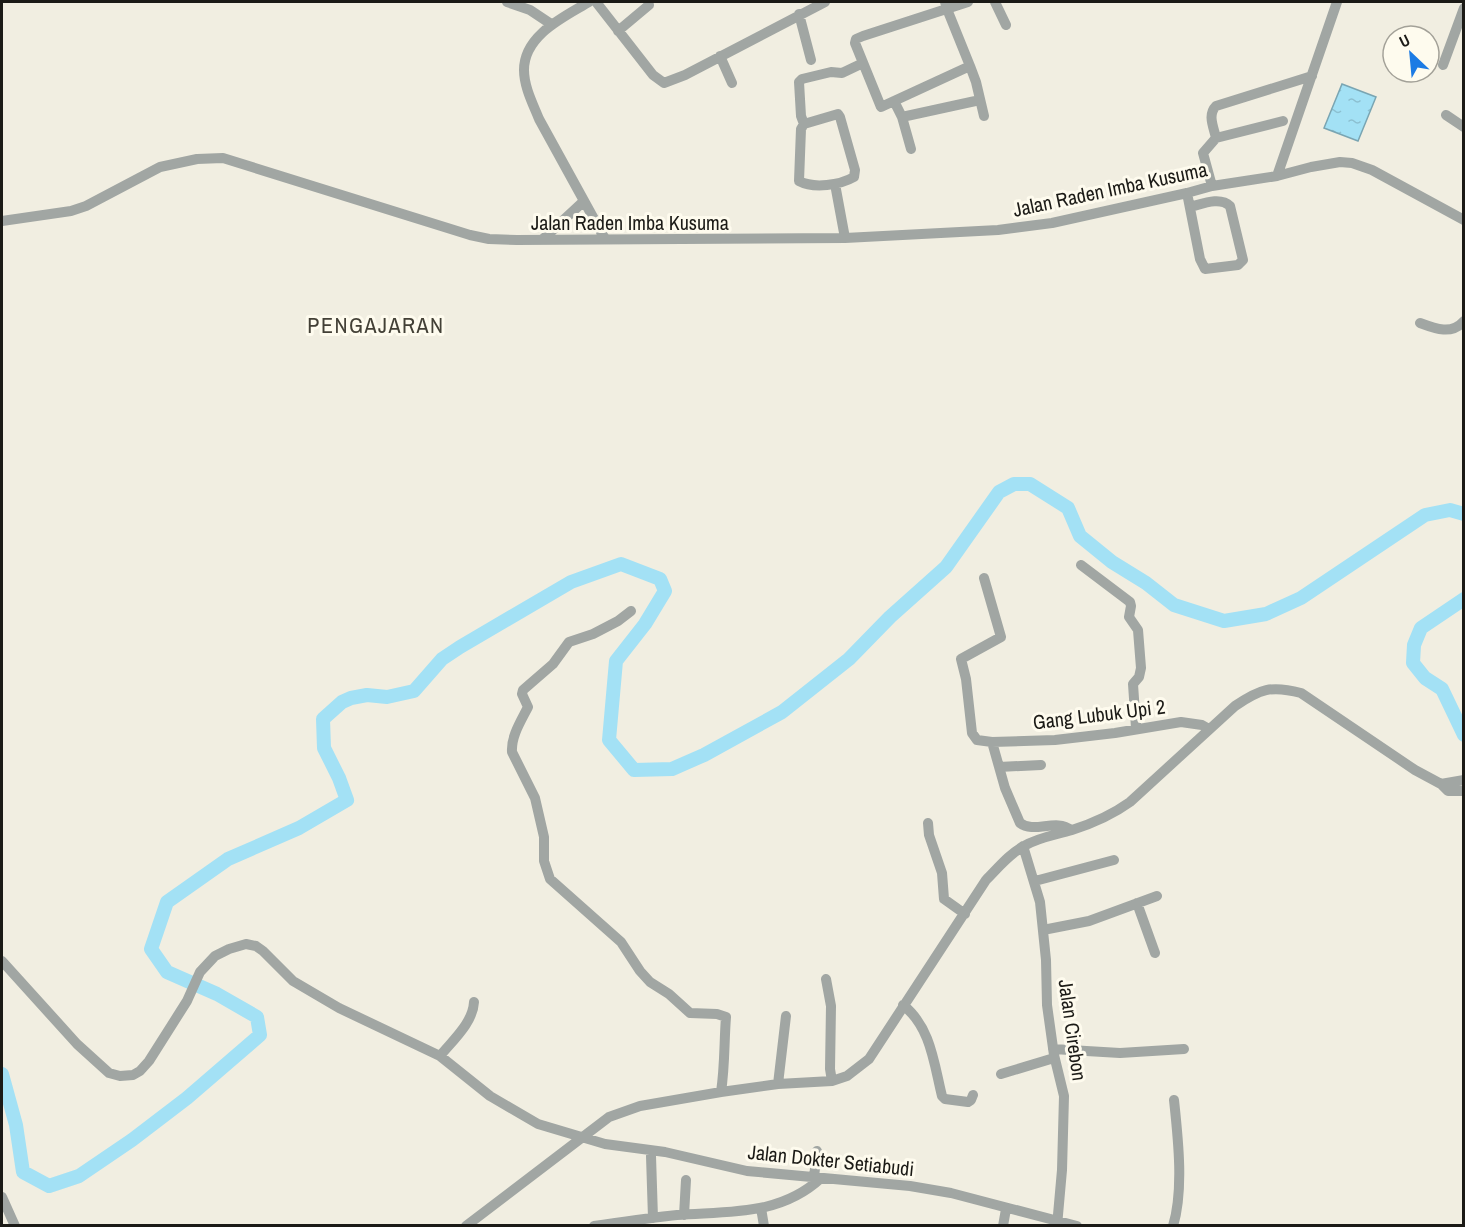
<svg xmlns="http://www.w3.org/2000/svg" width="1465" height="1227" viewBox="0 0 1465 1227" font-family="'Archivo Narrow',sans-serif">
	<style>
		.water { fill: url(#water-ripples); stroke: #7aa5b2; stroke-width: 1.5 }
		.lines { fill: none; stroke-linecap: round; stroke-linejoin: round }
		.river { stroke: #a3e1f5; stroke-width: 14 }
		.minor { stroke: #a1a6a3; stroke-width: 10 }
		.labels { text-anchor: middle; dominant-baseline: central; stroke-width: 6; stroke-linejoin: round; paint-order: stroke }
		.street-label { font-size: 20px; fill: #1b1a16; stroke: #fefbee }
		.quarter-label { font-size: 22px; letter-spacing: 1.5px; fill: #434036; stroke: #fefbee }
	</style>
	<defs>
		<pattern id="water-ripples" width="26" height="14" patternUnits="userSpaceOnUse" patternTransform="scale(1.5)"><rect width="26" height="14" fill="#a3e1f5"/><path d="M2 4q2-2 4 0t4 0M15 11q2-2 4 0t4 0" fill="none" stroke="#8cc0d1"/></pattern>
	</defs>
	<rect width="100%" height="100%" fill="#f1eee1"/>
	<!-- water -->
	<path class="water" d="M1342 84 1376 97 1358 141 1324 128Z"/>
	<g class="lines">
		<!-- river -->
		<path class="river" d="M1464 599 1421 628 1414 645 1413 663 1425 678 1442 689 1464 735
			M2 1074 16 1125 23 1172 49 1186 79 1176 132 1140 187 1098 260 1035 257 1017 217 994 167 972 151 949 167 902 228 859 299 828 347 800 339 778 324 748 323 719 342 702 351 698 367 695 387 697 414 691 442 659 460 647 571 582 621 564 660 579 665 591 645 624 616 661 609 740 634 770 672 769 704 755 782 712 849 659 890 617 946 567 999 492 1014 484H1030L1068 508 1080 536 1112 562 1146 583 1174 605 1224 621 1266 614 1301 598 1425 515 1450 510 1464 514"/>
		<!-- minor -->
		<path class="minor" d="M507 2 530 10 551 24
			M589 2C564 17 524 35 524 70 524 87 533 104 539 119L605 239
			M596 2 653 75 664 83 685 75 825 2
			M945 2 947 9 970 66 881 107 855 43 856 39 863 36 968 2
			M995 2 1006 25
			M799 14 811 60
			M618 31 649 5
			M720 56 732 83
			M1443 65 1464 8
			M970 66 976 82 984 116
			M894 101 902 117 980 100
			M1446 115 1464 127
			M902 117 911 149
			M804 124 838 114 840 117 855 170 854 177C840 185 814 189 799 181L801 129 804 124 801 116 799 82 802 79 831 72 842 73 863 63
			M1216 138 1283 121
			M1277 176 1337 2
			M835 184 845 238
			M1212 186 1203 153 1216 138C1214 128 1207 115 1216 106L1312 76
			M1187 193 1200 259 1205 269 1238 265 1243 260 1230 206C1220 196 1202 204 1190 207
			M2 221 71 211 86 206 160 167 197 159 223 158 470 235 489 239 517 240 845 238 998 230 1052 223 1187 193 1212 186 1277 176 1311 167 1340 162 1352 163 1372 170 1464 220
			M542 240 584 201
			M1420 323C1436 329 1452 335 1464 321
			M1081 565 1130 602 1131 606 1129 617 1138 630 1141 668 1139 677 1133 684 1136 728
			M984 578 1001 637 961 659 966 679 972 733 977 740 992 742 1005 788 1020 823C1034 834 1056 818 1071 830
			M631 611 618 621 593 634 569 642 553 664 523 690 522 694 528 707C521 721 511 736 512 752L535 798 544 837V861L550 879 621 942 640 971 650 982 669 994 690 1013 717 1014 726 1017C724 1042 725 1066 721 1092
			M992 742 1055 740 1115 733 1181 722 1202 725 1209 729
			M999 767 1041 765
			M1441 784 1464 780
			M928 823 929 835 942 873 944 899 965 914
			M1023 846 1040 902 1046 960 1047 1005 1054 1055 1064 1096 1062 1170 1057 1226
			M1035 881 1114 860
			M1137 903 1155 953
			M1043 930 1089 921 1157 896
			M2 961 77 1044 109 1073 120 1076 133 1075 140 1071 149 1061 187 1001 200 972 215 956 229 949 246 944 256 946 263 951 293 981 339 1008 440 1056 490 1096 538 1124 605 1144 665 1152 747 1171 910 1186 951 1193 1077 1226
			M826 979 831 1006 830 1069 832 1081
			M903 1005C931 1027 934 1064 942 1096L945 1099 968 1102 971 1100 973 1095
			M1053 1049 1120 1053 1184 1049
			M440 1056C452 1041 473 1023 474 1002
			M1001 1074 1054 1058
			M778 1084 786 1016
			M651 1156 653 1218
			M814 1177 817 1151
			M2 1197 15 1226
			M761 1208 764 1226
			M684 1215 686 1180
			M466 1226 609 1117 640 1106 721 1092 778 1084 832 1081 847 1076 869 1059 986 880C998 868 1009 854 1024 846 1039 837 1056 835 1072 830 1094 823 1112 815 1130 802L1235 706C1260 689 1271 685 1301 693L1415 770 1441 784 1448 791H1464
			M594 1226C622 1222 649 1218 677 1215 729 1211 780 1216 821 1178
			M1003 1226 1006 1209
			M1173 1226C1184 1190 1178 1138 1174 1100"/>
	</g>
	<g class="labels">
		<!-- street labels -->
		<g class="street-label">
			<text transform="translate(1110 189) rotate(-12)">Jalan Raden Imba Kusuma</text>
			<text x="630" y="222">Jalan Raden Imba Kusuma</text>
			<text transform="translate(1099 714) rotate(-7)">Gang Lubuk Upi 2</text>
			<text transform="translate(1073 1030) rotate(82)">Jalan Cirebon</text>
			<text transform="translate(831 1160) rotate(6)">Jalan Dokter Setiabudi</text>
		</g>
		<!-- quarter labels -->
		<g class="quarter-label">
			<text x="376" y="325">PENGAJARAN</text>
		</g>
	</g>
	<!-- border -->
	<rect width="1465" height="1227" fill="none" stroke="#1b1a16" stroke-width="6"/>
	<!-- north arrow -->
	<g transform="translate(1411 54) rotate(334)"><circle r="28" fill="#fefbee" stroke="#a3a198" stroke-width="1.5"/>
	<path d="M0-4.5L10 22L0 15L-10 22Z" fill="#1c7be4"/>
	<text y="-9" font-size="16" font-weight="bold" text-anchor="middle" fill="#1b1a16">U</text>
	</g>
</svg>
